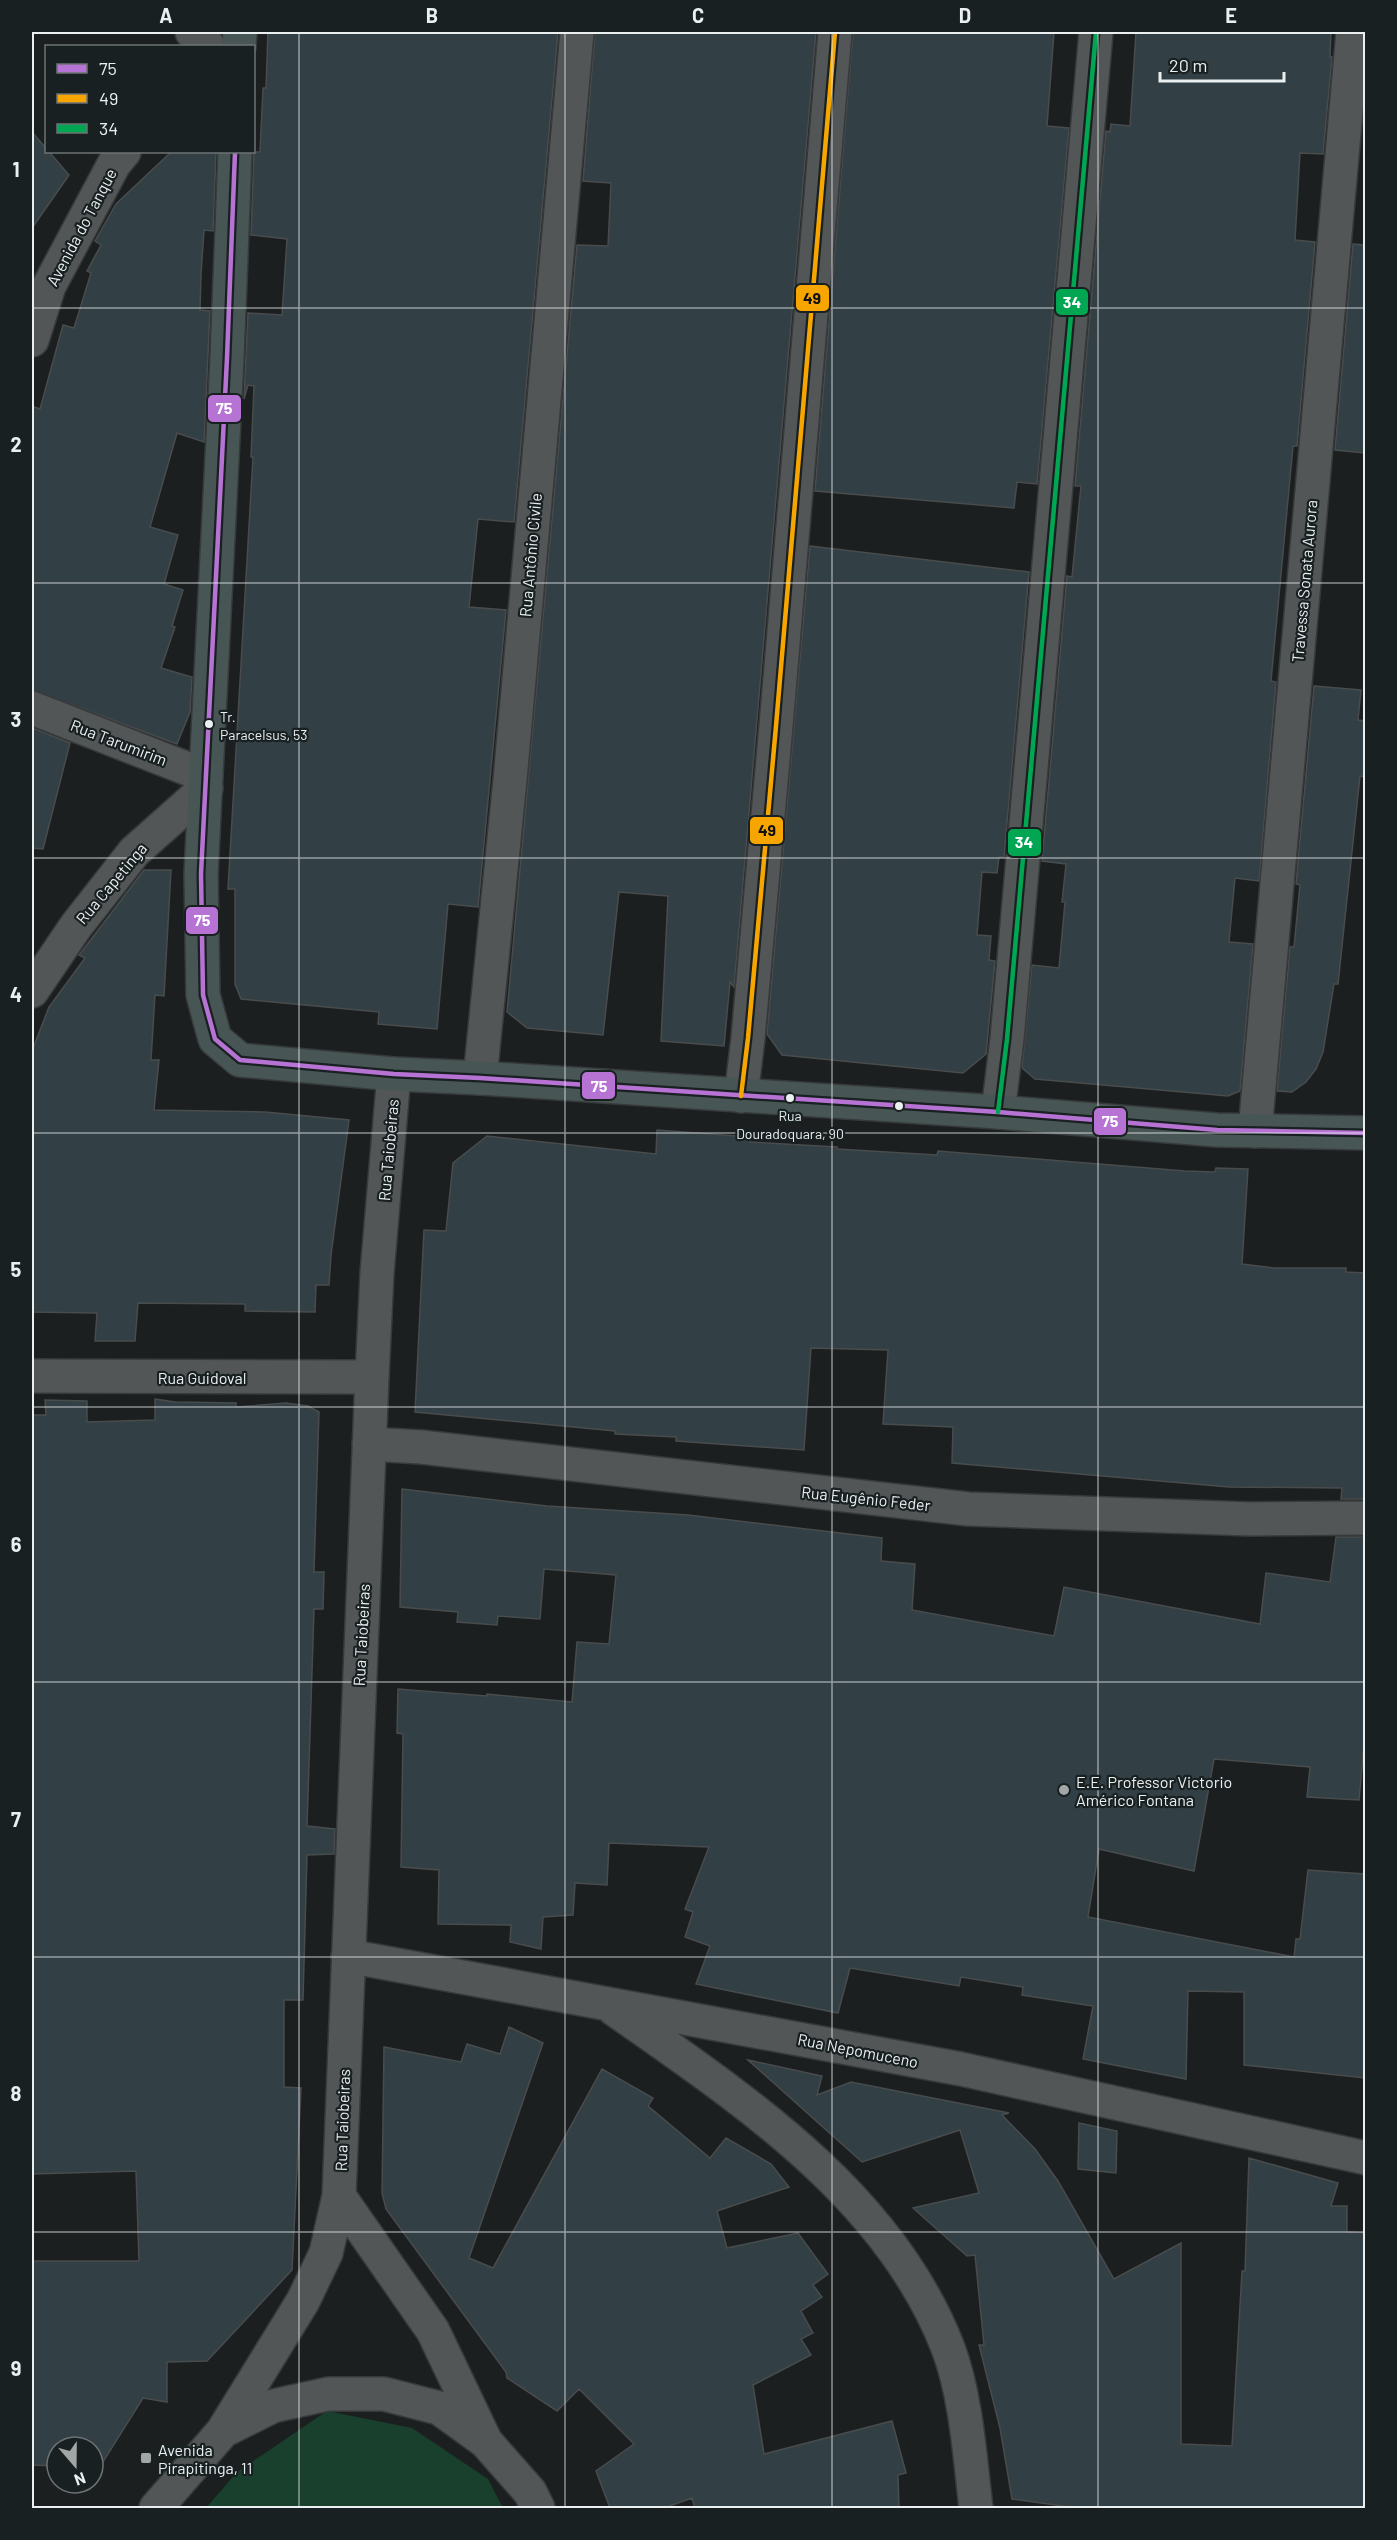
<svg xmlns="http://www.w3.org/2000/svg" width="1397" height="2540" viewBox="0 0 1397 2540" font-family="Barlow,sans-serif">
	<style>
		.green { fill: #18402d }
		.building { fill: #323f44; stroke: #494c4d; stroke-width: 1.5 }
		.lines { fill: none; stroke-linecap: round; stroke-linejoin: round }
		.minor-casing { stroke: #363a3b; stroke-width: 36 }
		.major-casing { stroke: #363a3b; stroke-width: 36 }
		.minor { stroke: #535657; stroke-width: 33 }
		.major { stroke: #485555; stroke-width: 33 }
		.bus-1-casing { stroke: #192021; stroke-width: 9 }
		.bus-2-casing { stroke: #192021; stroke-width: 9 }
		.bus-3-casing { stroke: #192021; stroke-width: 9 }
		.bus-1 { stroke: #b673d3; stroke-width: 4.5 }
		.bus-2 { stroke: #f7a600; stroke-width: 4.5 }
		.bus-3 { stroke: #00a651; stroke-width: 4.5 }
		.grid { fill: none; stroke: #eaeff0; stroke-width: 1.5; stroke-opacity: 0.55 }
		.bus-dot { fill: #eaeff0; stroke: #192021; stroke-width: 2 }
		.poi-dot { fill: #a2a6a7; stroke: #192021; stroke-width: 2 }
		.labels { text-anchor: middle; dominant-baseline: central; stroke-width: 4.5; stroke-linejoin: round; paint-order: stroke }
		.bus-label { font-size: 14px; fill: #eaeff0; stroke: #192021; text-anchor: start }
		.street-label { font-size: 16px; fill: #eaeff0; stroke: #192021 }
		.poi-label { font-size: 16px; fill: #eaeff0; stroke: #192021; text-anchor: start }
		.line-badge { stroke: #192021; stroke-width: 2 }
		.badge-label { font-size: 16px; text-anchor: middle; font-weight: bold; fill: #fff }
		.pale-badge-label { font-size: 16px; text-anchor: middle; font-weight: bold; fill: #111 }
		.neatline { fill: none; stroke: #eaeff0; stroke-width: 2 }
		.grid-label { font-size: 20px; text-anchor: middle; font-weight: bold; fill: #eaeff0 }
	</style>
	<rect width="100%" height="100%" fill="#1b1f1f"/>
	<!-- green -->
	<path class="green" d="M327 2411 412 2428 488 2479 503 2508H206L237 2472Z"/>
	<!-- building -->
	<path class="building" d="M268 32H558L514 522 478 519 469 607 506 610 478 907 448 904 437 1029 378 1024 379 1012 241 999 235 984V889H228L253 457H251L254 386 248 385 244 399 248 313 282 315 287 239 251 235 254 152H260L263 88H266Z
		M595 32H816L734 987 730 982 724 1046 661 1041 668 896 619 892 603 1035 527 1028 507 1012 577 245 608 246 611 183 583 181Z
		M853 32H1054L1047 126 1069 128 1037 484 1017 482 1014 508 815 491Z
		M1136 32H1331L1330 57H1332L1323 154 1300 153 1295 240 1315 242 1297 446H1293L1271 681 1276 682 1259 881 1235 878 1229 942 1253 944 1240 1091 1228 1096 1035 1079 1022 1068 1032 965 1059 968 1065 902H1062L1066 864 1042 861 1067 576 1072 577 1081 486H1075L1106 131 1110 132 1111 124 1130 126Z
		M32 132 69 175 32 228Z
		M171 152H216L213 231 204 230 201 274 200 310 210 311 204 442 177 433 150 527 178 535 164 584 183 590 172 626 175 627 161 668 192 677 190 712 177 744 32 690V406L40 409 63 325 74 328 91 273 87 271 101 245 95 241 116 204Z
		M1353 244 1365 245V453L1335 450Z
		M810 546 1029 572 1004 857H999L997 873 982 872 977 935 991 936 989 960 995 961 986 1054 963 1073 782 1055 767 1034Z
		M1314 686 1361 690 1358 720 1365 721V777L1360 776 1338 984H1334L1323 1052 1316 1069 1306 1082 1292 1092 1277 1091 1290 947H1294L1300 885 1296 884Z
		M32 728 70 743 43 849 32 848Z
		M144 870H171L164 996 155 995 151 1060H159L154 1110 265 1112 349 1120 331 1255 329 1285H316L315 1312 245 1311V1304L138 1303 135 1341H95L97 1313 32 1312V1051L49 1007 85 958 79 955Z
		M657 1130 750 1137V1142L837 1147V1149L937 1155 938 1151 1185 1171 1215 1172 1216 1168 1248 1169 1242 1264 1274 1268H1346V1272L1365 1273V1499H1341L1342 1488 1229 1487 952 1463 953 1427 883 1424 888 1350 811 1348 804 1450 676 1441V1437L615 1434V1431L415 1412 424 1230 446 1231 453 1163 487 1136 656 1154Z
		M155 1399 175 1402 236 1403V1407L286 1403 308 1406 319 1412 314 1572H324L323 1609H314L307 1826 335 1829 334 1854 307 1855 303 2000H284V2087L301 2088 292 2270 207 2361 167 2362V2402L143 2398 98 2470 93 2469V2447H57V2466L32 2465V2261H139L136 2171 32 2174 33 1415H46L45 1400 87 1401V1422L155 1420Z
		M402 1489 547 1506 688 1515 882 1538 881 1561 915 1564 912 1610 1054 1636 1064 1587 1260 1624 1266 1573 1330 1582 1336 1537H1365V1734L1359 1800 1307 1797 1310 1767 1214 1759 1194 1871 1099 1849 1088 1917 1294 1957 1296 1939H1300L1308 1870 1365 1874V2078L1244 2065V1992L1188 1991 1186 2079 1083 2059 1093 2006 1022 1995 1023 1987 961 1977 959 1986 850 1968 838 2013 696 1984 710 1946 685 1937 693 1912 685 1909 709 1847 609 1843 607 1885 575 1883 573 1915 543 1917 541 1949 510 1942 511 1925 438 1924 439 1870 401 1867 403 1734 397 1733 398 1689 487 1696V1694L572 1702 577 1642 609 1644 616 1575 544 1569 540 1619 498 1616 497 1625 457 1622 458 1612 400 1607Z
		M509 2027 543 2043 469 2258 493 2268 602 2069 653 2098 648 2106 710 2158 726 2138 771 2164 789 2187 717 2211 727 2248 798 2233 828 2274 813 2285 822 2297 801 2311 813 2333 801 2339 811 2355 753 2385 764 2454 892 2421 906 2473 898 2475 899 2508H695L692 2498 664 2508H610L596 2471 634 2444 579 2389 557 2411 507 2378 506 2372 386 2209 382 2193 384 2047 461 2062 467 2044 500 2054Z
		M748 2060 822 2076 817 2095 851 2082 1009 2113 1002 2115 1035 2149 1058 2181 1114 2279 1181 2243V2444L1232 2446 1242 2271H1245L1249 2158 1338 2183 1331 2206H1347V2232L1365 2233V2508H1077L1012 2499 1000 2428 979 2345H984L975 2255 967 2256 913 2208 979 2193 960 2130 862 2162Z
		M1079 2123 1117 2131 1116 2173 1078 2169Z"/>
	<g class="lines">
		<defs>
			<path id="minor" d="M192 32 208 46
				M32 340 49 286 114 164 124 152
				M32 708 206 776
				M32 991 76 926 134 852 206 788
				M480 1078 510 780 577 32
				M741 1096 748 1038 776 726 835 32
				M998 1112 1007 1039 1096 32
				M1255 1131 1353 32
				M32 1376 372 1377
				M369 1444 421 1447 968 1509 1250 1519 1366 1518
				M348 1956 961 2069 1366 2158
				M614 2009C742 2099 889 2195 948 2348 966 2395 970 2458 976 2508
				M339 2196 433 2331 484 2438
				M223 2431 303 2301 326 2253 339 2196 372 1377 377 1273 394 1074
				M156 2508 223 2431 273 2406 328 2394H384L439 2408 486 2442 530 2492 538 2508"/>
			<path id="major" d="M239 46 240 32
				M235 152 227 358 201 874 203 995 215 1039 240 1060 394 1074 480 1078 998 1112 1217 1130 1366 1133"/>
		</defs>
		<!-- minor casing -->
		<use href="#minor" class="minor-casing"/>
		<!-- major casing -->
		<use href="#major" class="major-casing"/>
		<!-- minor -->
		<use href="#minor" class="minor"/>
		<!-- major -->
		<use href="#major" class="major"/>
		<defs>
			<path id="bus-1" d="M235 152 227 358 201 874 203 995 215 1039 240 1060 394 1074 480 1078 998 1112 1217 1130 1366 1133"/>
			<path id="bus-2" d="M741 1096 748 1038 776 726 835 32"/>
			<path id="bus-3" d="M998 1112 1007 1039 1096 32"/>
		</defs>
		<!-- bus-1 casing -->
		<use href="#bus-1" class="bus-1-casing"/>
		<!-- bus-2 casing -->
		<use href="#bus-2" class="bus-2-casing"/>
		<!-- bus-3 casing -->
		<use href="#bus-3" class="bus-3-casing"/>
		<!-- bus-1 -->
		<use href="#bus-1" class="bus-1"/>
		<!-- bus-2 -->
		<use href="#bus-2" class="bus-2"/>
		<!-- bus-3 -->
		<use href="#bus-3" class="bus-3"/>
	</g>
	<!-- grid -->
	<path class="grid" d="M299 32V2508M565 32V2508M832 32V2508M1098 32V2508M32 308H1366M32 583H1366M32 858H1366M32 1133H1366M32 1407H1366M32 1682H1366M32 1957H1366M32 2232H1366"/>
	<!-- markers -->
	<g class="bus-dot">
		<circle cx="209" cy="724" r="5"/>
		<circle cx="790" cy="1098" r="5"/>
		<circle cx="899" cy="1106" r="5"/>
	</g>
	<g class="poi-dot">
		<circle cx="1064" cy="1790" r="6"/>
		<rect x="140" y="2452" width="12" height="12" rx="3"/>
	</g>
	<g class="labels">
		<!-- bus labels -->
		<g class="bus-label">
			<text x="220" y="716">Tr.<tspan x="220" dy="18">Paracelsus, 53</tspan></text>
			<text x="790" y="1115" text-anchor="middle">Rua<tspan x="790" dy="18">Douradoquara, 90</tspan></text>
		</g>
		<!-- street labels -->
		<g class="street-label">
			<text transform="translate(81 227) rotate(-62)">Avenida do Tanque</text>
			<text transform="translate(530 555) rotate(-85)">Rua Antônio Civile</text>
			<text transform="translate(1304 581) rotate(-85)">Travessa Sonata Aurora</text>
			<text transform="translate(119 742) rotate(21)">Rua Tarumirim</text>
			<text transform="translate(111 883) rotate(-50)">Rua Capetinga</text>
			<text transform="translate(388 1150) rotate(-85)">Rua Taiobeiras</text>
			<text x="202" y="1377">Rua Guidoval</text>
			<text transform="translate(866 1498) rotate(6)">Rua Eugênio Feder</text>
			<text transform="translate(361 1635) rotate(-87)">Rua Taiobeiras</text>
			<text transform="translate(858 2050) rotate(11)">Rua Nepomuceno</text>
			<text transform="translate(342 2120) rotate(-88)">Rua Taiobeiras</text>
		</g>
		<!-- poi labels -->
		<g class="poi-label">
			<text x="1076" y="1781">E.E. Professor Victorio<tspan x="1076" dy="18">Américo Fontana</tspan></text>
			<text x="158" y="2449">Avenida<tspan x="158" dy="18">Pirapitinga, 11</tspan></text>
		</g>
	</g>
	<g class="line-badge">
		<rect x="795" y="284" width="35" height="28" rx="6" fill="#f7a600"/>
		<rect x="1055" y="288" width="34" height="28" rx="6" fill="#00a651"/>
		<rect x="207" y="394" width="35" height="29" rx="6" fill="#b673d3"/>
		<rect x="749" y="816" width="35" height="29" rx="6" fill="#f7a600"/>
		<rect x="1007" y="828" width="35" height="29" rx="6" fill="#00a651"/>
		<rect x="185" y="906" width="34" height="29" rx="6" fill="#b673d3"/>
		<rect x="581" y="1071" width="35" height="29" rx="6" fill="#b673d3"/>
		<rect x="1093" y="1107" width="34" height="29" rx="6" fill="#b673d3"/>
	</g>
	<g class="badge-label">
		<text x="1072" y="308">34</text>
		<text x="224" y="414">75</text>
		<text x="1024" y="848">34</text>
		<text x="202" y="926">75</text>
		<text x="599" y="1092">75</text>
		<text x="1110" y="1127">75</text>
	</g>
	<g class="pale-badge-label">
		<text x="812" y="304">49</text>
		<text x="767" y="836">49</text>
	</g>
	<!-- border -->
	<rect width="1397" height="2540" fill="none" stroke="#192021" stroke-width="66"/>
	<!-- legend -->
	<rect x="45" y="45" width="210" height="108" fill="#192021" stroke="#6d7374" stroke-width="1.5"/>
	<rect x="57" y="64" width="30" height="9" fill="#b673d3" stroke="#6d7374" stroke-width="1.5"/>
	<text x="99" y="75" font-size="18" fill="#eaeff0">75</text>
	<rect x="57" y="94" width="30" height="9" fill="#f7a600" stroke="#6d7374" stroke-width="1.5"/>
	<text x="99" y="105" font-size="18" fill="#eaeff0">49</text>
	<rect x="57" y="124" width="30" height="9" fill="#00a651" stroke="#6d7374" stroke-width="1.5"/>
	<text x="99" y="135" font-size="18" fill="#eaeff0">34</text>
	<!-- north arrow -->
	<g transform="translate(75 2465) rotate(160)"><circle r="28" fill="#192021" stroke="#6d7374" stroke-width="1.5"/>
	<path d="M0-4.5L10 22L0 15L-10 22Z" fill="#a2a6a7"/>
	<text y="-9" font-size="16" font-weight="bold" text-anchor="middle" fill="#eaeff0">N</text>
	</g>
	<!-- scale -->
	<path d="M1160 72v9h124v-9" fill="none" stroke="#eaeff0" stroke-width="3"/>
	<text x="1169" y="72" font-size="18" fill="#eaeff0" stroke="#192021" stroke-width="4.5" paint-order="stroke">20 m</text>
	<rect x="33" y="33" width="1331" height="2474" class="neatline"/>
	<g class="grid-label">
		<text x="166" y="23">A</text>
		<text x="432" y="23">B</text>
		<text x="698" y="23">C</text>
		<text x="965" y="23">D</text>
		<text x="1231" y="23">E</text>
		<text x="16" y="177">1</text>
		<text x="16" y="452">2</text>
		<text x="16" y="727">3</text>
		<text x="16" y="1002">4</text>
		<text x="16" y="1277">5</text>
		<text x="16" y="1552">6</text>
		<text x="16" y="1827">7</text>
		<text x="16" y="2101">8</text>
		<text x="16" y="2376">9</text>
	</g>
</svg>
